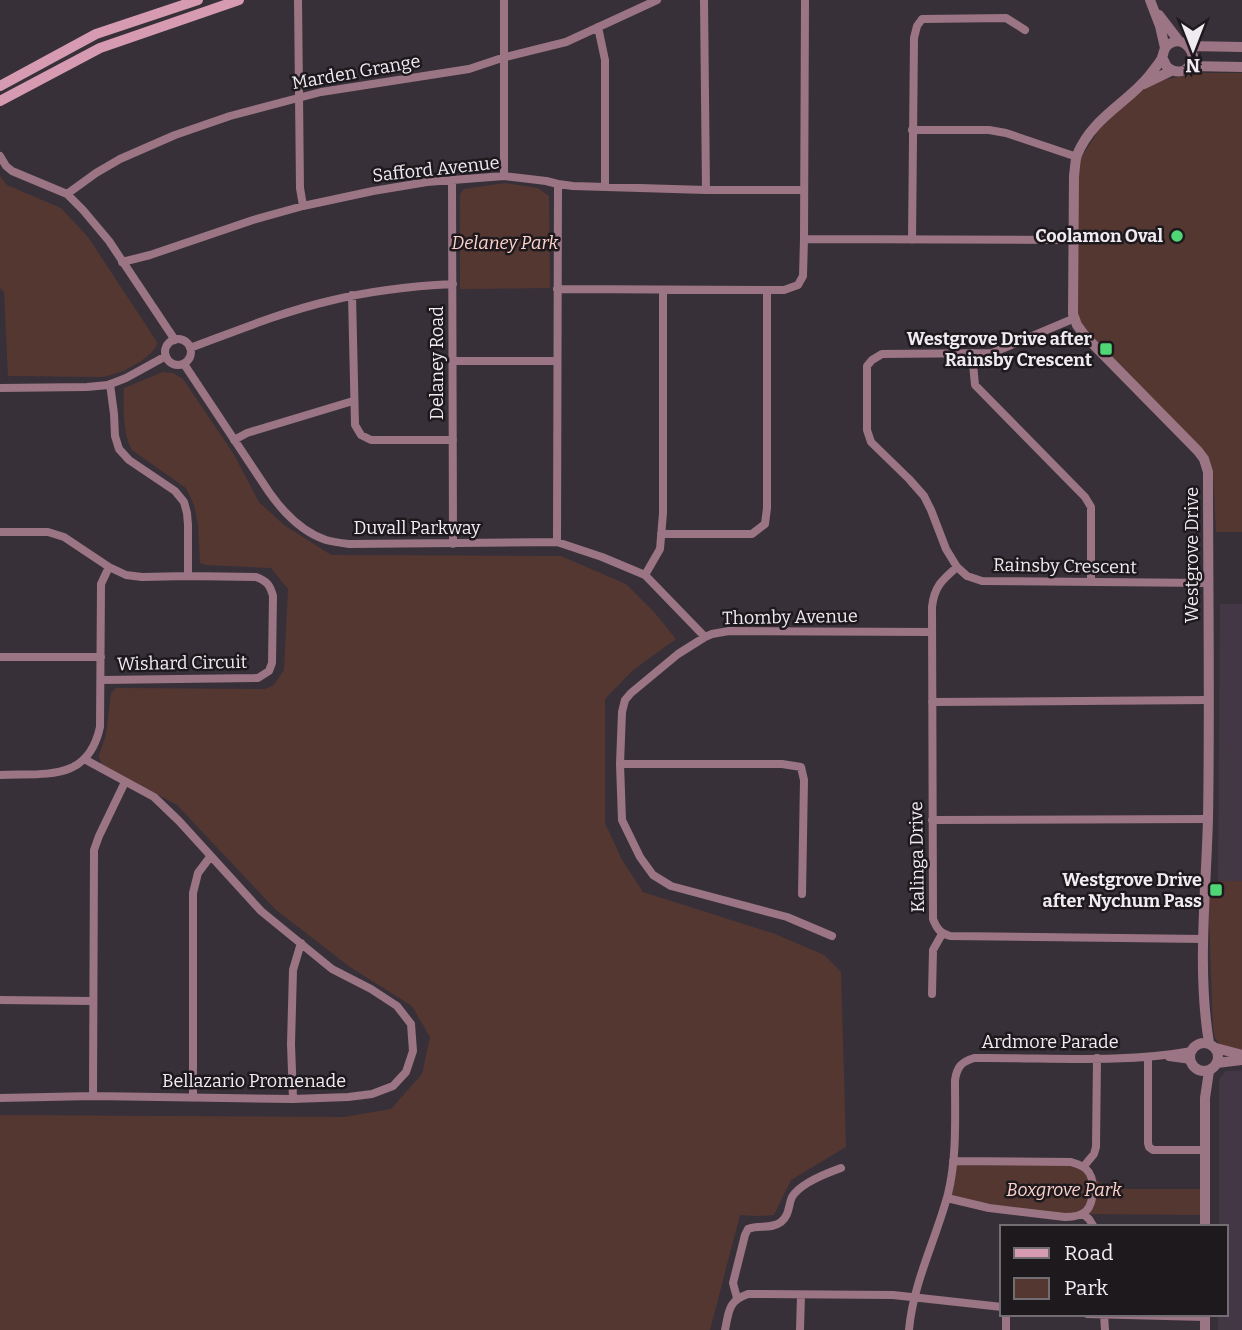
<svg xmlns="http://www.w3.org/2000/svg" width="1242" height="1330" viewBox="0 0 1242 1330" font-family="Bitter,serif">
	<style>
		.built { fill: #433745 }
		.green { fill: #553732 }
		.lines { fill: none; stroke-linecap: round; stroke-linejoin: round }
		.minor { stroke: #9b7583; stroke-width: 8 }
		.tertiary { stroke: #9b7583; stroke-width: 10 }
		.secondary { stroke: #d69ab1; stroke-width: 10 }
		.poi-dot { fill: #4fd675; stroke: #1d191d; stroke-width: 2.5 }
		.labels { text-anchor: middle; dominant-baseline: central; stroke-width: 5; stroke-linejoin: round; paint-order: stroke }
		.street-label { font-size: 18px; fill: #f0ebf1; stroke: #1d191d }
		.poi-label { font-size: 18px; font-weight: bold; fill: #f0ebf1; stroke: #1d191d; text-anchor: end }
		.park-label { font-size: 18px; font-style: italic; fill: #ffd3cc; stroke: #1d191d }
	</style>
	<rect width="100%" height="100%" fill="#373039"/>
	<!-- built -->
	<path class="built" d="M1220 604H1242V881H1218Z
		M1242 1070V1330H1218V1314H1226V1227H1219V1080L1226 1071Z"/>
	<!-- green -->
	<path class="green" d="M1197 73H1242V532H1216L1213 473 1206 453 1090 336 1082 326 1076 313 1078 180 1081 158 1100 128 1144 87 1163 80Z
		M0 176 7 185 61 208 88 237 157 342 156 347 151 353 140 362 123 371 104 377 8 376 4 292 0 288Z
		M505 183 538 188 549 196 550 288 460 289V194L464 189Z
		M163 372 173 373 183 379 233 453 259 502 284 525 331 555 561 556 626 584 654 612 676 639 633 670 605 699V823L622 860 643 892 775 934 824 955 841 972 846 1147 791 1180 774 1215 757 1216 740 1215 710 1330H0V1115L344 1117 391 1109 422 1074 430 1037 412 1006 350 967 275 909 177 805 101 764 99 755 106 735 111 693 116 688 265 689 274 685 284 670 288 589 271 568 206 565 200 563 198 524 194 505 186 488 132 450C123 435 123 406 124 388Z
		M1218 881H1242V1052L1221 1046 1215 1038 1213 1027 1208 890H1218Z
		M953 1161 1071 1162 1110 1189H1206L1205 1215 1083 1214 1076 1217 947 1198Z"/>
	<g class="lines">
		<!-- minor -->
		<path class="minor" d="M298 0 300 188 303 206
			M504 0V176
			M704 0 706 190
			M598 27 605 60V186
			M912 130H989L1006 133 1077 157
			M0 156 6 166 12 171 67 194 83 210 109 241 175 340
			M452 181 453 544
			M67 194 96 173 120 159 175 135 230 116 321 92 469 69 505 57 566 42 657 0
			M804 239 1074 240
			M912 240 914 38 917 26 922 19 1006 18 1025 30
			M122 262 150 255 253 220 303 206 373 191 427 182 504 176 546 181 558 184 573 186 706 190H804
			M557 289 784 290 798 285 803 276 804 239 805 0
			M352 295 355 425 361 435 371 440H453
			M1075 318 992 353 882 354 872 360 867 366V430L871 442 909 479 924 496 931 510 946 549 957 567 967 576 982 581 1208 583
			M165 352a13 13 0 1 1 26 0a13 13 0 1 1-26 0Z
			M190 348C236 331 282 312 329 301 369 291 412 286 453 284
			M972 353 975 385 1085 497 1091 507V582
			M453 361H557
			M184 364 269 492C283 512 302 532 326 540 333 542 341 543 349 544L557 542 602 557 645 575 705 637
			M110 384 114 414 115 436 119 449 129 460 175 491 184 502 187 513 188 525V576
			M0 388 87 387 108 385 126 378 166 356
			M234 440 247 433 353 401
			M0 532H48L64 537 109 567 126 575 142 577 188 576 256 577C267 581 270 585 273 596L272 663 269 671 258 678 101 680
			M661 534H752L765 524 767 508V290
			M557 542 558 184
			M957 567C942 580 934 587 932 607L933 919C937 929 940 933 950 936L1204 939
			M645 575 660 549 663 513V290
			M0 657H101
			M932 702 1208 700
			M620 764H782L801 767 804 780 802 894
			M0 775C46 773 88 782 100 727L101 584 109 567
			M932 820 1208 819
			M832 936 787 917 671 886 653 875 640 857 622 820 620 764 622 712 625 700 631 693 678 654 705 637 712 634 729 631 932 632
			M932 994 933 950 942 934
			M0 1000 93 1001
			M1148 1057V1143L1149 1147 1153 1150H1205
			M1169 1057 1191 1060
			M93 1096 94 850 99 836 125 782
			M193 1097V893L198 873 210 857
			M0 1098 93 1096 293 1099 348 1097 372 1094 393 1086 406 1072 413 1051 411 1024 397 1006 371 989 332 969 261 911 179 821 154 797 86 760
			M293 1099 291 1044 293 970 301 943
			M1084 1166 1094 1154 1096 1147 1097 1058
			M947 1198 989 1208 1065 1217C1085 1217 1092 1210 1093 1190 1093 1183 1092 1174 1086 1169 1082 1165 1077 1164 1071 1162L953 1161
			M1083 1214 1089 1219 1094 1227
			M737 1298 733 1283 745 1235 748 1229C759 1224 770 1230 781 1222 790 1215 788 1205 792 1197 800 1183 827 1173 841 1168
			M1006 1314V1330
			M1087 1314 1205 1317
			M1104 1314 1105 1330
			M725 1330C729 1311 728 1301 748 1294L893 1295 1002 1307
			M800 1330 801 1295
			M909 1330C913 1283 936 1239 948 1194 957 1157 955 1118 955 1080 957 1067 961 1062 974 1058 1046 1057 1120 1064 1192 1051"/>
		<!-- tertiary -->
		<path class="tertiary" d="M1150 0 1160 26 1165 48
			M1159 15 1179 41
			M1189 46 1242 47
			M1162 57 1167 67C1179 76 1191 71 1193 56 1190 45 1180 37 1169 44 1163 48 1164 53 1162 58 1159 64 1153 70 1149 76 1126 104 1092 118 1077 155 1075 161 1075 169 1074 176L1073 314 1077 325 1085 336 1198 451 1204 459 1208 472C1208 588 1210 704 1208 819 1206 893 1197 970 1209 1043
			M1189 66 1242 67
			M1144 84 1171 71
			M1190 1057a14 14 0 1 1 28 0a14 14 0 1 1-28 0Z
			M1216 1048 1242 1055
			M1217 1063 1242 1060
			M1205 1227V1098L1209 1071
			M1205 1330V1314"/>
		<!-- secondary -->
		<path class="secondary" d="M0 86 96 34 198 0
			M0 101 100 48 239 0"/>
	</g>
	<!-- markers -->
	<g class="poi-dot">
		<circle cx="1177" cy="236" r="7"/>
		<rect x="1099" y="342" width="14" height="14" rx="3.5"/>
		<rect x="1209" y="883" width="14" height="14" rx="3.5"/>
	</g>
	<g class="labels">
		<!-- street labels -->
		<g class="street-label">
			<text transform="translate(356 72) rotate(-10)">Marden Grange</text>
			<text transform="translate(436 169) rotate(-6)">Safford Avenue</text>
			<text transform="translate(437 363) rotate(-90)">Delaney Road</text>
			<text x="417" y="528">Duvall Parkway</text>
			<text transform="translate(1192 555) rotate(-90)">Westgrove Drive</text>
			<text transform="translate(1065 566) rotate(1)">Rainsby Crescent</text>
			<text transform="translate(790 617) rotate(-1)">Thomby Avenue</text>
			<text transform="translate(182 663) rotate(-1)">Wishard Circuit</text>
			<text transform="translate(917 857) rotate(-91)">Kalinga Drive</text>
			<text x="1050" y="1042">Ardmore Parade</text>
			<text x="254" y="1081">Bellazario Promenade</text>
		</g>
		<!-- poi labels -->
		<g class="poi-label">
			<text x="1163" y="236">Coolamon Oval</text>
			<text x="1092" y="339">Westgrove Drive after<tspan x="1092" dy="21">Rainsby Crescent</tspan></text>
			<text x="1202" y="880">Westgrove Drive<tspan x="1202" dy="21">after Nychum Pass</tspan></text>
		</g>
		<!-- park labels -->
		<g class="park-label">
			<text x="505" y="243">Delaney Park</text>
			<text x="1064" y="1190">Boxgrove Park</text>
		</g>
	</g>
	<!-- legend -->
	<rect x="1000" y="1225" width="228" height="91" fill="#1d191d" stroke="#716d72" stroke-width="2"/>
	<rect x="1014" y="1248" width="35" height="10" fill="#d69ab1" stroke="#716d72" stroke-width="2"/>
	<text x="1064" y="1260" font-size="21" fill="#f0ebf1">Road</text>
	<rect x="1014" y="1278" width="35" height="21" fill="#553732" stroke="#716d72" stroke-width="2"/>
	<text x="1064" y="1295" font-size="21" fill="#f0ebf1">Park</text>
	<!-- north arrow -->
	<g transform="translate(1193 49) rotate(180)" stroke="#1d191d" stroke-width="5" paint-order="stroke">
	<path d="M0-5L12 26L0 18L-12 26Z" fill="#f0ebf1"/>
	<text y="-10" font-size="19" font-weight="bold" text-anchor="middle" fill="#f0ebf1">N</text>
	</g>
</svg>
